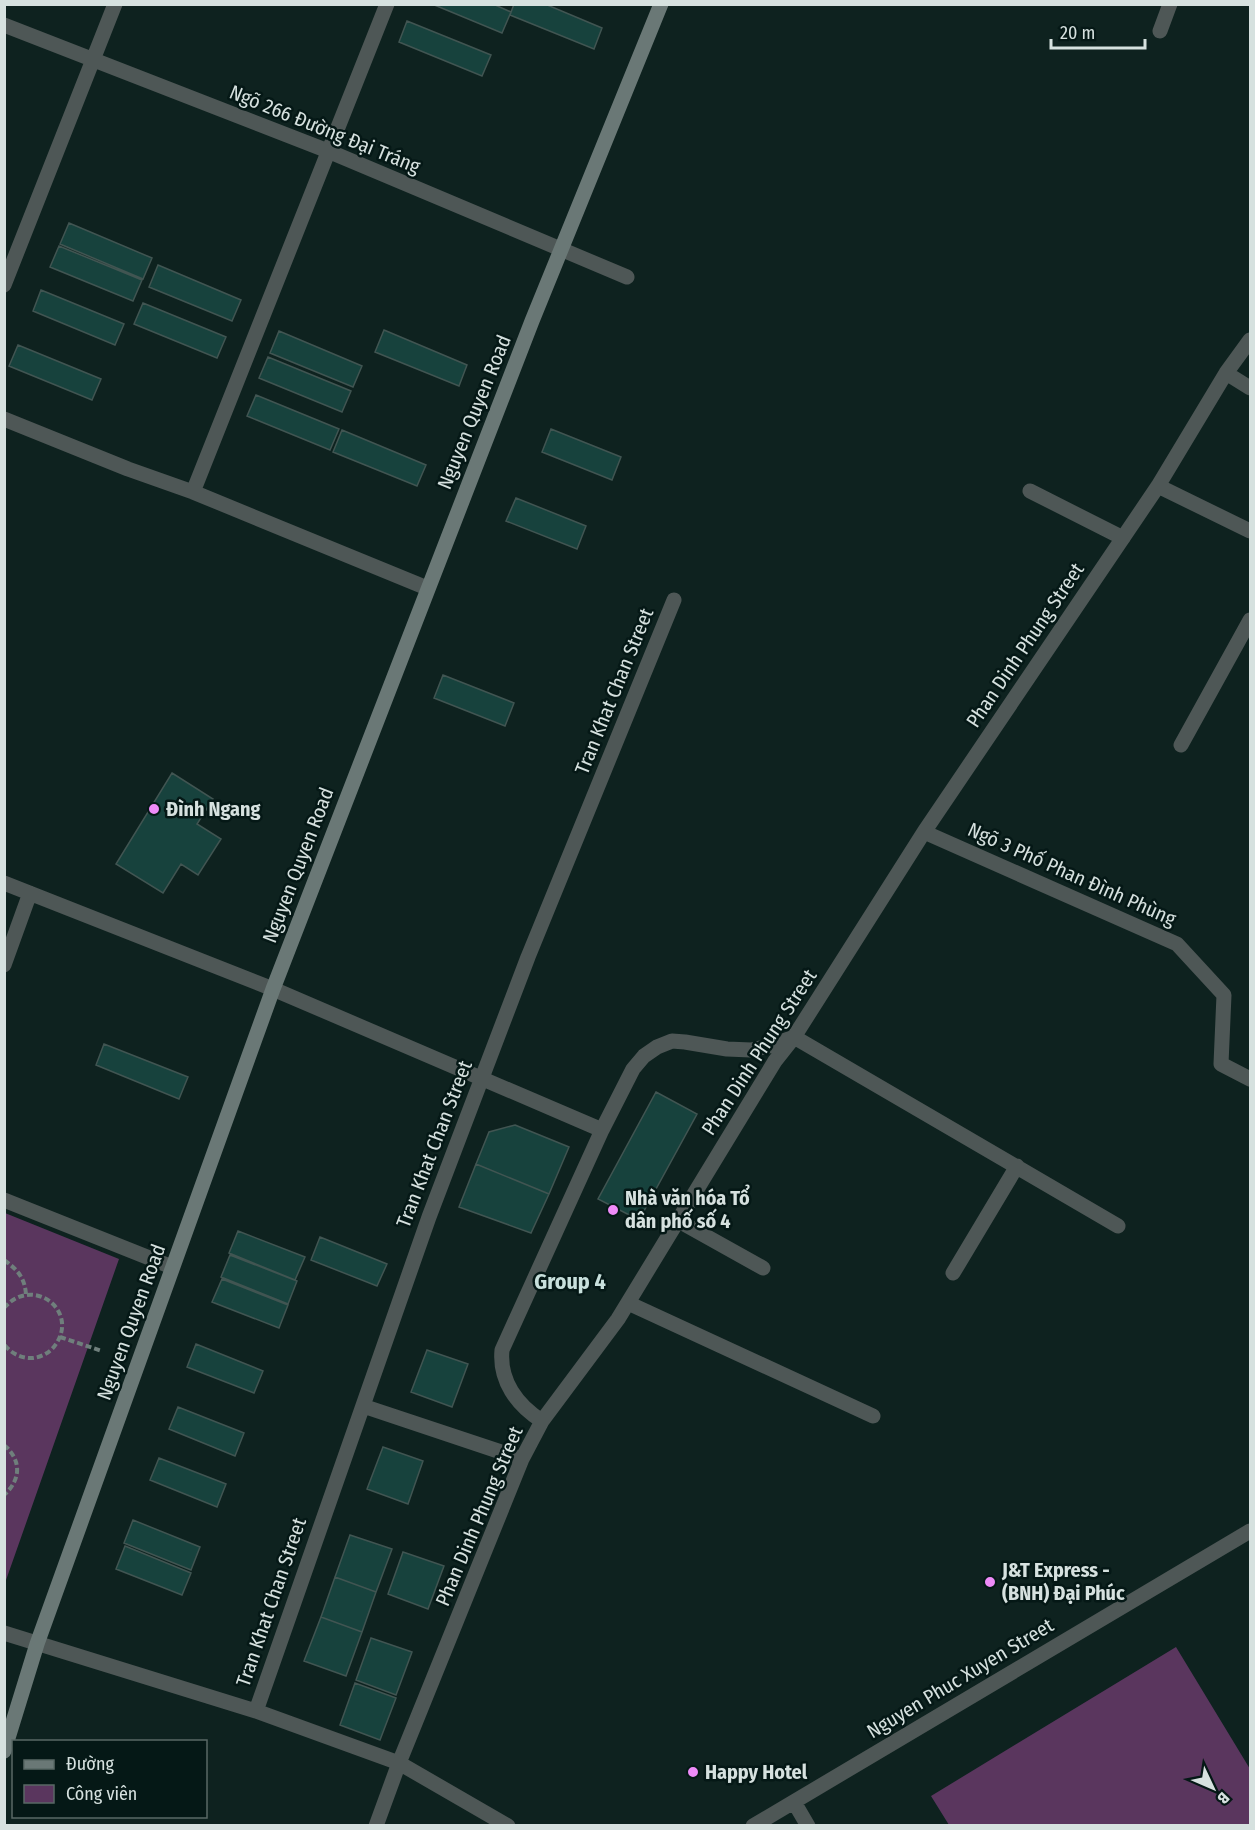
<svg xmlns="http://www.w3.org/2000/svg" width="1255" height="1830" viewBox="0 0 1255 1830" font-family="'Fira Sans Condensed',sans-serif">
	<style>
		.green { fill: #5a365e }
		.building { fill: #17423d; stroke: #415552; stroke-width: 1.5 }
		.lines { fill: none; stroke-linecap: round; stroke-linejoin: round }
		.path { stroke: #6f7f7c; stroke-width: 4; stroke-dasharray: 6 3; stroke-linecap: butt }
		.street { stroke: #4e5756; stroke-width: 15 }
		.secondary { stroke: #6a7876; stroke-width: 15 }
		.poi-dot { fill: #ee8bf8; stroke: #051816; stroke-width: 2 }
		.labels { text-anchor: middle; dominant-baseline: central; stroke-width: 5; stroke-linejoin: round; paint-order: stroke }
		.street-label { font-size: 20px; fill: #d6e1df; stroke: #051816 }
		.poi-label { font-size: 20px; font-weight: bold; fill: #d6e1df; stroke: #051816; text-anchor: start }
		.quarter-label { font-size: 22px; font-weight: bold; fill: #c8e0dc; stroke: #051816 }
	</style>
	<rect width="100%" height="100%" fill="#0e221f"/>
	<!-- green -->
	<path class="green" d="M5 1213 119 1259 5 1583Z
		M1176 1647 1250 1769V1825H949L931 1796Z"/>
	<!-- building -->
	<path class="building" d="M432 4H493L511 12 502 33Z
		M514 4H545L602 28 594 49 510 15Z
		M407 21 491 55 482 76 399 42Z
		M69 223 152 258 143 279 60 244Z
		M59 246 142 280 133 301 50 267Z
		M158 265 241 300 232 321 149 287Z
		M41 290 124 324 115 345 33 311Z
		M143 303 226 337 217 358 134 324Z
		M384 330 467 365 459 386 375 352Z
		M279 331 362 366 353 387 270 353Z
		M18 345 101 379 92 400 9 366Z
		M268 357 351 391 342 412 259 378Z
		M256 395 339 429 330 450 247 416Z
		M551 429 621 457 612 480 542 452Z
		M342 430 426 465 417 486 333 452Z
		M516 498 586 526 577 549 506 521Z
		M443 675 514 703 505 726 434 698Z
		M172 773 213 799 197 824 221 839 198 875 181 864 163 893 116 864Z
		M104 1044 188 1077 179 1099 96 1065Z
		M656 1092 697 1114 639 1220 598 1199Z
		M515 1125 569 1147 549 1194 476 1164 489 1132Z
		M476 1164 549 1194 531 1233 459 1207Z
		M238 1231 305 1257 295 1280 229 1253Z
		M320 1237 387 1264 377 1286 311 1260Z
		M230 1255 297 1281 288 1304 221 1277Z
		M222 1279 288 1305 279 1328 212 1302Z
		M196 1344 263 1371 254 1393 187 1367Z
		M427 1350 468 1364 452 1407 411 1392Z
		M178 1407 244 1433 235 1456 169 1429Z
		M383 1447 423 1461 408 1504 367 1489Z
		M159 1458 226 1484 217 1507 150 1480Z
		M133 1520 200 1547 191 1570 124 1543Z
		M350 1535 392 1549 376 1592 335 1577Z
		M125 1546 191 1573 182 1595 116 1569Z
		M403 1552 444 1566 428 1609 388 1594Z
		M335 1577 376 1592 362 1632 321 1617Z
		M321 1617 362 1632 346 1676 304 1661Z
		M371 1638 412 1652 396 1695 356 1680Z
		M355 1683 396 1698 380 1740 340 1725Z"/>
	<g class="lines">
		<!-- path -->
		<path class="path" d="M4 1260C18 1270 25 1278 26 1295
			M4 1308C32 1275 79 1310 56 1344 51 1352 42 1357 33 1358 22 1359 10 1353 4 1344
			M60 1337 102 1351
			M4 1445C22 1460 21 1480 4 1495"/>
		<!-- street -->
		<path class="street" d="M4 25 328 151 627 277
			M1160 31 1170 4
			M4 285 115 4
			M1226 373 1250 388
			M4 419 128 469 193 492 427 588
			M1158 486 1250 531
			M1030 491 1123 538
			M193 492 387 4
			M1181 745 1250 620
			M924 832 1177 944 1224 995 1221 1064 1250 1079
			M4 883 273 989 602 1130
			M4 965 30 893
			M4 1200 172 1267
			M677 1220 763 1268
			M953 1273 1017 1166
			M628 1303 873 1416
			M363 1406 522 1459
			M542 1421C517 1405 499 1381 502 1350L602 1130 633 1069 644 1056 657 1047 672 1041 685 1042 727 1049 751 1050 769 1046 794 1037 1118 1226
			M4 1633 256 1711 399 1763 508 1826
			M256 1711 429 1217 528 957 674 600
			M794 1802 808 1826
			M376 1826 399 1763 522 1459 542 1421 618 1319 775 1061 794 1037 924 832 1158 486 1226 373 1250 340
			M753 1826 1250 1531"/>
		<!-- secondary -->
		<path class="secondary" d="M4 1751 37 1644 273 989 532 321 661 4"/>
	</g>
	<!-- markers -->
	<g class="poi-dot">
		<circle cx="154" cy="809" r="6"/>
		<circle cx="613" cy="1210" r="6"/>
		<circle cx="990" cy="1582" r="6"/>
		<circle cx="693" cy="1772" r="6"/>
	</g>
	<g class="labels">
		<!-- street labels -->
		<g class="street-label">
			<text transform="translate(325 129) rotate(22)">Ngõ 266 Đường Đại Tráng</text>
			<text transform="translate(474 412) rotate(-68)">Nguyen Quyen Road</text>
			<text transform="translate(1025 645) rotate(-56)">Phan Dinh Phung Street</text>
			<text transform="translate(614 691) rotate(-68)">Tran Khat Chan Street</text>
			<text transform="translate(298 865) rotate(-69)">Nguyen Quyen Road</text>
			<text transform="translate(1072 874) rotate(24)">Ngõ 3 Phố Phan Đình Phùng</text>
			<text transform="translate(759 1052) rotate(-57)">Phan Dinh Phung Street</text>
			<text transform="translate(434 1144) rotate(-69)">Tran Khat Chan Street</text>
			<text transform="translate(131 1322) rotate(-70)">Nguyen Quyen Road</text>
			<text transform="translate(479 1516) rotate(-67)">Phan Dinh Phung Street</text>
			<text transform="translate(271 1602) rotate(-71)">Tran Khat Chan Street</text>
			<text transform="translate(960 1678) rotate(-31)">Nguyen Phuc Xuyen Street</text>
		</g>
		<!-- poi labels -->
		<g class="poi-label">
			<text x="166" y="809">Đình Ngang</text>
			<text x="625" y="1198">Nhà văn hóa Tổ<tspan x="625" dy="23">dân phố số 4</tspan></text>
			<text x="1002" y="1570">J&amp;T Express -<tspan x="1002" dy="23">(BNH) Đại Phúc</tspan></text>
			<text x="705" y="1772">Happy Hotel</text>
		</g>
		<!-- quarter labels -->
		<g class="quarter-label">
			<text x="570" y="1281">Group 4</text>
		</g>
	</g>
	<!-- border -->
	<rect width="1255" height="1830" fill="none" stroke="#d6e1df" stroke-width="12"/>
	<!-- legend -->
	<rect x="12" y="1740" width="195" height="78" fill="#051816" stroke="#596866" stroke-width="1.5"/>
	<rect x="24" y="1760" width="30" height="9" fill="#6a7876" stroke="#596866" stroke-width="1.5"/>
	<text x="66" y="1770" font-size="18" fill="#d6e1df">Đường</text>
	<rect x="24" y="1785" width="30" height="18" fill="#5a365e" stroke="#596866" stroke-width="1.5"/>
	<text x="66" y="1800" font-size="18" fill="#d6e1df">Công viên</text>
	<!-- north arrow -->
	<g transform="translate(1213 1788) rotate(134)" stroke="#051816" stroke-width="4.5" paint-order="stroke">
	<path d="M0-4.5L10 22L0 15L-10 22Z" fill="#d6e1df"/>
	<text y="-9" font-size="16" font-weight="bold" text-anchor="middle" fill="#d6e1df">B</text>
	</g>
	<!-- scale -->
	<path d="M1051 39v9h94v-9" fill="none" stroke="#d6e1df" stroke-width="3"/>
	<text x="1060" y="39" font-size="18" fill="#d6e1df" stroke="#051816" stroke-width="4.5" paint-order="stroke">20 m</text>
</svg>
